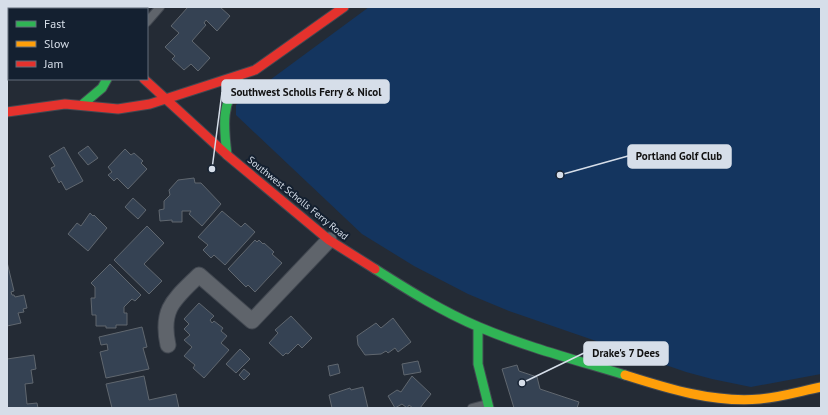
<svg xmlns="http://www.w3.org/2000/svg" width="828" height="415" viewBox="0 0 828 415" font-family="'PT Sans',sans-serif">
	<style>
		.green { fill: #14355f }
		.building { fill: #354253; stroke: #60676f }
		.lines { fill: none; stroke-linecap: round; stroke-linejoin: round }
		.lane-casing { stroke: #424851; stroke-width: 10 }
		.street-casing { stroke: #424851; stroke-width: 17 }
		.fast-casing { stroke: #424851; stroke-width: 11 }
		.slow-casing { stroke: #424851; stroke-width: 11 }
		.jam-casing { stroke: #424851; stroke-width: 11 }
		.lane { stroke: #5f646b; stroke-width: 8 }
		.street { stroke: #5f646b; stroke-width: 15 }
		.fast { stroke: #30b455; stroke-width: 9 }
		.slow { stroke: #ff9f0a; stroke-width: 9 }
		.jam { stroke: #e5322d; stroke-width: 9 }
		.labels { text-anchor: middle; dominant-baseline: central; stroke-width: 4; stroke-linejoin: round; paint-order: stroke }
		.street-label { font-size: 10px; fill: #d6dee9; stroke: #142030 }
		.leader { fill: none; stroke: #d6dee9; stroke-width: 1.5 }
		.callout-dot { fill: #d6dee9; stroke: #142030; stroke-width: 1.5 }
		.callout { fill: #d6dee9; stroke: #d6dee9; stroke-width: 1.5 }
		.callout-label { font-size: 11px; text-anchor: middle; font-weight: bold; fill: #111 }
	</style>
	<rect width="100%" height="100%" fill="#242b35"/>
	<!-- green -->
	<path class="green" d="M369 7H821V374L751 387 712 379 686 372 509 311 468 294 414 266 362 234 236 115V105Z"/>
	<!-- building -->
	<path class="building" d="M188 7H220L230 16 217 31 206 20 204 23 206 25 192 41 210 58 198 71 191 64 184 70 172 59 175 56 165 47 179 33 171 26Z
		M88 146 98 158 88 165 78 153Z
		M64 147 83 181 66 190 61 181 59 183 51 168 55 166 49 156Z
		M125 149 131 155 134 153 143 161 141 163 147 169 128 189 117 178 114 181 108 175 112 172 108 167Z
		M194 178 195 183H201L221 204 202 226 189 214 191 211H182V222H172V220L160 221 159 210 164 209V201L170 195 169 190 178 180Z
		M133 198 146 210 138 219 125 207Z
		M222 211 241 227 245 223 255 232 225 265 214 255 211 258 203 250 208 245 198 237Z
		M90 213 93 216 94 215 107 228 88 251 68 234 77 223 81 226Z
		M147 226 164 243 144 264 162 281 149 294 114 260Z
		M255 240 257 242 259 240 263 244 264 243 274 252 272 254 282 263 255 292 248 285 246 287 228 269Z
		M7 262 14 291 11 292 12 295H14L15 297 24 295 27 308 23 309 24 312 18 313 21 323 7 326Z
		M110 264 141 295 135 301 132 299 124 307V313H127V325H116V328H106V326H96V315H92L91 298H95V287L91 283Z
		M199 303 214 316 210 320 212 323 214 321 223 328 221 331 227 336 221 343 229 350 204 378 193 368 195 365 184 356 192 347 184 340 190 335 184 329 189 324 184 319Z
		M291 316 312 338 302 348 298 344 288 354 286 353 283 356 269 343 278 333 275 330Z
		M393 318 411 342 398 352 395 348 388 353 386 351 381 354 365 355 358 345 357 336 376 323 381 328Z
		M142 327 147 347 143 348 149 369 106 378 100 352 108 350 107 344 101 345 99 337Z
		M240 349 250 359 236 373 226 364Z
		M34 355 36 369 31 370 33 383 25 384 27 404 37 403 38 408H7V359Z
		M418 361 421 372 404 375 402 364Z
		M338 364 340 373 330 376 328 366Z
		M517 365 519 371 537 377 540 389 579 402 577 408H514L502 369Z
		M244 369 250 374 244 380 239 375Z
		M144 376 149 400 176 394 179 408H112L106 384Z
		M412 376 431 394 420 408H413L409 405 407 408 402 404 395 408 388 396 397 390 401 392Z
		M363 387 368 408H332L329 395 350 388 351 390Z"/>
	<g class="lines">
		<defs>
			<path id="lane" d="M147 22 160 7
				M472 408 487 404"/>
			<path id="street" d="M168 345C160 308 175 299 199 275L252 321 329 240"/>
			<path id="fast" d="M64 7 66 9
				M83 104 102 88 107 79
				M227 155C223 122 222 106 239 77
				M375 269C408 290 443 312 479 327 526 347 576 360 625 375
				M478 327V364L489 408"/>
			<path id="slow" d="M625 375C669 389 714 403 760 399 781 397 801 391 821 387"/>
			<path id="jam" d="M144 79 227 155 329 240 375 269
				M7 112 65 104 118 109 150 104 255 70 344 7"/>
		</defs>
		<!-- lane casing -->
		<use href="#lane" class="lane-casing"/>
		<!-- street casing -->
		<use href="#street" class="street-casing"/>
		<!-- fast casing -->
		<use href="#fast" class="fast-casing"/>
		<!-- slow casing -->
		<use href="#slow" class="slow-casing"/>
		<!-- jam casing -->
		<use href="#jam" class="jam-casing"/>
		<!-- lane -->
		<use href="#lane" class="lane"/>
		<!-- street -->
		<use href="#street" class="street"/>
		<!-- fast -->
		<use href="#fast" class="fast"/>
		<!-- slow -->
		<use href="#slow" class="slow"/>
		<!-- jam -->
		<use href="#jam" class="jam"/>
	</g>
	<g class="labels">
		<!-- street labels -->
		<g class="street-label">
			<text transform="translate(298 198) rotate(39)">Southwest Scholls Ferry Road</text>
		</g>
	</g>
	<!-- callouts -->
	<path class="leader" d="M212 169L222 92M560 175L628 156M522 383L584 353"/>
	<g class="callout-dot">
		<circle cx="212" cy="169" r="4"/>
		<circle cx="560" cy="175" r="4"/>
		<circle cx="522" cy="383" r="4"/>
	</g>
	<g class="callout">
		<rect x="222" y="80" width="167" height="23" rx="4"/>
		<rect x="628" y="145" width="103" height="23" rx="4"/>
		<rect x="584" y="342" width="84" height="23" rx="4"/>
	</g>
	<g class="callout-label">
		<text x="306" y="96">Southwest Scholls Ferry &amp; Nicol</text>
		<text x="679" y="160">Portland Golf Club</text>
		<text x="626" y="357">Drake's 7 Dees</text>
	</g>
	<!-- border -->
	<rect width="828" height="415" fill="none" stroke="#d6dee9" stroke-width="16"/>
	<!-- legend -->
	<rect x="8" y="8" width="140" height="72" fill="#142030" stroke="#626c7a"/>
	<rect x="16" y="21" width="20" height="6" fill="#30b455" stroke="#626c7a"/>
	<text x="44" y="28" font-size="12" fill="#d6dee9">Fast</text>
	<rect x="16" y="41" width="20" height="6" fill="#ff9f0a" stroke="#626c7a"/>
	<text x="44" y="48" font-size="12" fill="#d6dee9">Slow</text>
	<rect x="16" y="61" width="20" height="6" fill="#e5322d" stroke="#626c7a"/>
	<text x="44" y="68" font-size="12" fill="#d6dee9">Jam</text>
</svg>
